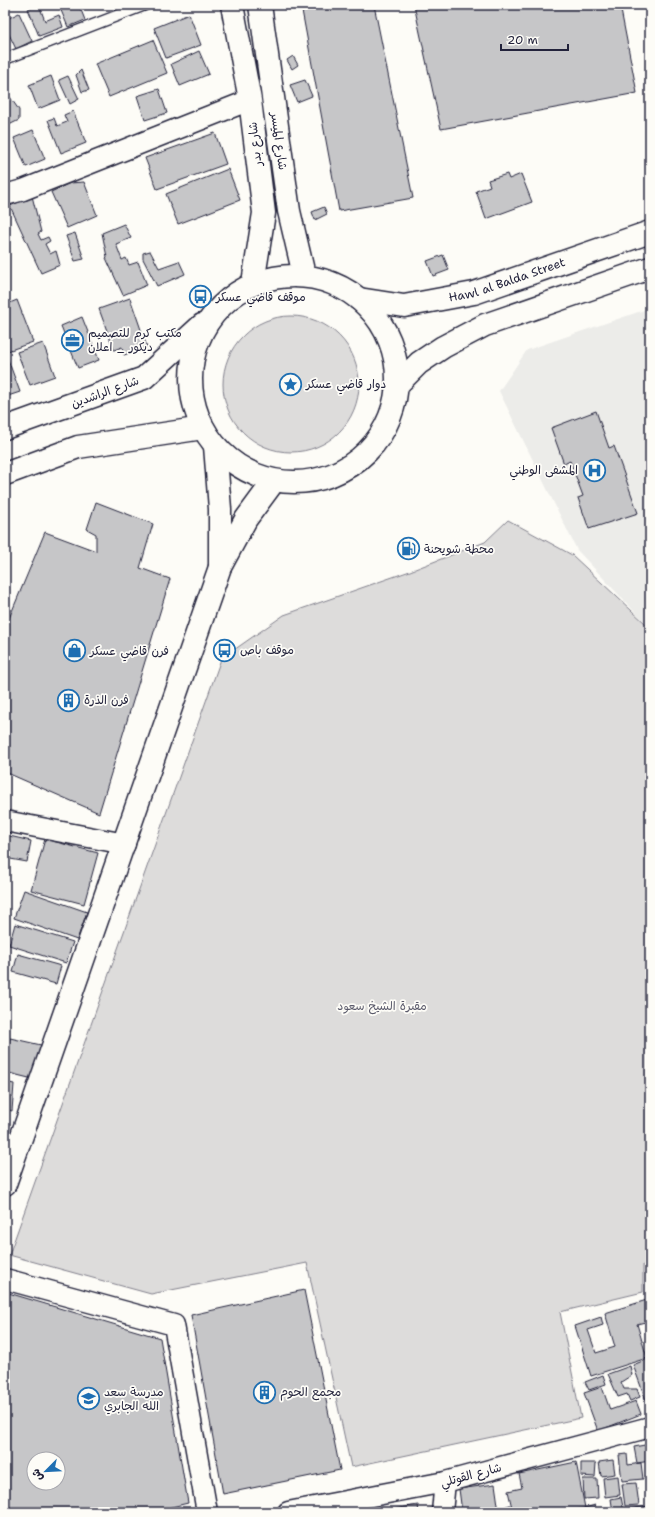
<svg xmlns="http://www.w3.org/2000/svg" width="655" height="1517" viewBox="0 0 655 1517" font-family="'Shantell Sans','Playpen Sans Arabic',sans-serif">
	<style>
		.built { fill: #ecece9 }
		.green { fill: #dddcdb; stroke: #807f8b }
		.building { fill: #c6c6c8; stroke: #22223b; fill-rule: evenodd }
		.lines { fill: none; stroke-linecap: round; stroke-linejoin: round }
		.lane-casing { stroke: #22223b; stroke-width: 13 }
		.street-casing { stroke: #22223b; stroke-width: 23 }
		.secondary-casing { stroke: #22223b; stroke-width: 25 }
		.primary-casing { stroke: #22223b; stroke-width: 25 }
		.lane { stroke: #fdfcf7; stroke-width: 10 }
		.street { stroke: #fdfcf7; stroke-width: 20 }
		.secondary { stroke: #fdfcf7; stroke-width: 22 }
		.primary { stroke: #fdfcf7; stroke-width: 22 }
		.labels { text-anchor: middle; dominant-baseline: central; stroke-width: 3.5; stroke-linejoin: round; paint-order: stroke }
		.street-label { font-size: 12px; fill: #22223b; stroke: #fdfcf7 }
		.poi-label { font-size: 12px; fill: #22223b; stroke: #fdfcf7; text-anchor: start }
		.park-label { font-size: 12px; fill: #5a5a6b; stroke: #fdfcf7 }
	</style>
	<rect width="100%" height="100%" fill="#fdfcf7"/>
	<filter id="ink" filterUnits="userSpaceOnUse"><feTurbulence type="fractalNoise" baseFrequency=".025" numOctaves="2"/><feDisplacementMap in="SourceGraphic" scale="8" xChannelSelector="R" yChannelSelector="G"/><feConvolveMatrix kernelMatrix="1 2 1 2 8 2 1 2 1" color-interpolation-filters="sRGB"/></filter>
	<g filter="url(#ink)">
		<!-- built -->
		<path class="built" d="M650 308V631L646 624 577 550 499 391 527 350Z"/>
		<!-- green -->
		<path class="green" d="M223 384a68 68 0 1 1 136 0a68 68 0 1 1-136 0Z
			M508 520 572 555 646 624 650 631V1262L643 1265V1292L560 1312 581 1418 351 1467 307 1263 151 1294 9 1255 221 659 284 615 410 571 485 542Z"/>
		<!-- building -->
		<path class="building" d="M39 5 45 21 59 15 63 27 39 36 28 9Z
			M66 5H79L85 20 68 27 60 8Z
			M301 5H374L413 198 339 211Z
			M414 5H620L637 93 441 129Z
			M19 13 32 41 16 49 5 26V20Z
			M189 14 201 45 166 58 154 28Z
			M153 40 167 73 109 97 95 64Z
			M199 51 209 74 180 86 171 64Z
			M293 56 298 65 292 69 287 60Z
			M81 70 89 90 82 92 76 75Z
			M51 76 60 100 38 109 29 85Z
			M68 76 79 99 70 104 59 80Z
			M305 80 312 96 297 102 290 85Z
			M159 89 167 113 145 120 137 96Z
			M10 97 19 110V120L9 125 5 115V99Z
			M73 111 86 143 61 153 48 120 54 118 57 126 67 122 64 115Z
			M33 130 45 159 26 167 14 138Z
			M215 133 226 164 157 189 145 158Z
			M228 169 240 200 178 224 166 194Z
			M507 174 509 179 521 174 532 202 486 219 476 191 490 186 488 180Z
			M84 182 97 215 67 228 51 192 70 183Z
			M32 196 41 232 38 234 41 240 48 237 50 241 45 244 50 254 56 251 60 265 41 273 10 206Z
			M324 207 327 214 315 220 312 212Z
			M124 224 131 238 116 244 122 260 126 258 129 265 138 262 147 285 123 295 106 258 107 257 102 233Z
			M75 233 84 259 75 261 66 236Z
			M150 251 159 268 179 261 185 274 157 286 143 259V253Z
			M443 255 449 270 433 276 427 261Z
			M130 298 147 347 124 355 122 347 114 350 99 309Z
			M17 300 33 342 5 352V305Z
			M82 317 99 360 78 368 61 326Z
			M43 343 55 376 30 385 17 352Z
			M7 357 20 392 5 397V358Z
			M596 411 609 448 614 446 638 513 589 529 578 498 583 496 570 461 564 464 551 428Z
			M96 502 153 524 140 568 170 579 99 813 5 772V628L45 532 96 551V534L87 529Z
			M5 835 31 841 27 862 5 858Z
			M45 839 98 853 84 904 31 890Z
			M24 890 87 912 77 940 14 918Z
			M15 924 73 942 66 963 9 945Z
			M18 954 61 966 56 984 13 972Z
			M10 1038 41 1045 33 1079 5 1072V1058Z
			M5 1082 14 1084 12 1111 5 1109Z
			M304 1290 340 1470 223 1494 191 1315Z
			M5 1292 160 1338 188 1503 151 1512H5ZM34 1459H58V1483H34Z
			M650 1299V1325L649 1321 637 1324 647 1358 591 1376 575 1326 601 1317 603 1325 588 1330 596 1353 615 1347 605 1313Z
			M650 1358 649 1376 650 1411 633 1365Z
			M630 1366 632 1375 621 1382 624 1389H637L640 1397 630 1401 627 1394 618 1397 608 1374Z
			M603 1375 606 1384 589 1390 585 1382Z
			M602 1387 610 1410 636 1401 641 1414 598 1431 584 1393Z
			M650 1444V1461L637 1463 634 1447Z
			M627 1454 628 1465 641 1463 643 1479 622 1481 619 1455Z
			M613 1460 615 1474 601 1476 599 1462Z
			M576 1462 585 1508 564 1512H535L534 1508 513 1512 508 1491 522 1488 519 1474Z
			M581 1463H596L595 1477 581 1476Z
			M618 1476 620 1495 605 1497 603 1478Z
			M583 1479H597L598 1498 584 1499Z
			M636 1483 639 1505 625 1506 622 1484Z
			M495 1484 499 1512H462L459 1489Z
			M621 1497 624 1512H613L611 1499Z
			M418 1505 419 1512H374Z
			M510 1505 511 1512H501L500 1508Z
			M595 1505 594 1512H583L585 1508Z
			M650 1506V1512H627L626 1509Z"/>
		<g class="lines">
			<defs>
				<path id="lane" d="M5 59 145 5"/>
				<path id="street" d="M5 195 23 190 250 100
					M5 821 125 844
					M5 1279 174 1325 207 1512
					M288 1512 445 1482 650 1427
					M442 1512 445 1482"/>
				<path id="secondary" d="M232 5 250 100 264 213 253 283
					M260 5 289 211 304 275"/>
				<g id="primary">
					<circle cx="294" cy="379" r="103"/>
					<path id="s1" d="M359 299 404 306 474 293 650 232"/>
					<path d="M397 385 419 363 443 347 485 325 650 268"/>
					<path d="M5 428 144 378 202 325"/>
					<path d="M215 446 220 509V564"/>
					<path d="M5 474 78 447 203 428"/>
					<path d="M5 1184 220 567 246 519 274 481"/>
				</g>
			</defs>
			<!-- lane casing -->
			<use href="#lane" class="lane-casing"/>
			<!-- street casing -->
			<use href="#street" class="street-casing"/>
			<!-- secondary casing -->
			<use href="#secondary" class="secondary-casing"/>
			<!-- primary casing -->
			<use href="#primary" class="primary-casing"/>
			<!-- lane -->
			<use href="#lane" class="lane"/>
			<!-- street -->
			<use href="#street" class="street"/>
			<!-- secondary -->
			<use href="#secondary" class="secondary"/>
			<!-- primary -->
			<use href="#primary" class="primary"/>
		</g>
	</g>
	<!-- icons -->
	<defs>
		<symbol id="bus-ring" viewBox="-11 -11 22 22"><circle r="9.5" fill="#fdfcf7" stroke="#1f6fb2" stroke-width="1.5"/><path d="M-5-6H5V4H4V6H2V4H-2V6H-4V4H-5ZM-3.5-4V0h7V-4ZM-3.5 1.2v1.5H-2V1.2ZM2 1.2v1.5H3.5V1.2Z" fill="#1f6fb2"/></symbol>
		<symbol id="office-ring" viewBox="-11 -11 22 22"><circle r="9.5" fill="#fdfcf7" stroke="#1f6fb2" stroke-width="1.5"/><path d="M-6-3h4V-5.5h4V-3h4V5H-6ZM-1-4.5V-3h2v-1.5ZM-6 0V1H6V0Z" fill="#1f6fb2"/></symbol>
		<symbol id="sight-ring" viewBox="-11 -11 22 22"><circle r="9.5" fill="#fdfcf7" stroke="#1f6fb2" stroke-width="1.5"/><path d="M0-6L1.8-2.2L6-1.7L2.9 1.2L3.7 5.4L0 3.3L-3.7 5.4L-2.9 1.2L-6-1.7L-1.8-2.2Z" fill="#1f6fb2"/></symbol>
		<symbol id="hospital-ring" viewBox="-11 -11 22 22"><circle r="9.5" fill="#fdfcf7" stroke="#1f6fb2" stroke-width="1.5"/><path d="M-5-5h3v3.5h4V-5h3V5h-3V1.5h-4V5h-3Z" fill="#1f6fb2"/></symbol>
		<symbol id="fuel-ring" viewBox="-11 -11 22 22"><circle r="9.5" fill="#fdfcf7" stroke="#1f6fb2" stroke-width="1.5"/><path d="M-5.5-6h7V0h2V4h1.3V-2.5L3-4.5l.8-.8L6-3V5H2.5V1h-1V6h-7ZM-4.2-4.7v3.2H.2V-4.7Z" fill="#1f6fb2"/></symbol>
		<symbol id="shop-ring" viewBox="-11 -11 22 22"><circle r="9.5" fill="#fdfcf7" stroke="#1f6fb2" stroke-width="1.5"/><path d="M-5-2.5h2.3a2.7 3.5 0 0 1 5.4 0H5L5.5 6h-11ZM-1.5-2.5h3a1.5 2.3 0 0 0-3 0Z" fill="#1f6fb2"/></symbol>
		<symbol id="building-ring" viewBox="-11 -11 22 22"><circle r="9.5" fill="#fdfcf7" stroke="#1f6fb2" stroke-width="1.5"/><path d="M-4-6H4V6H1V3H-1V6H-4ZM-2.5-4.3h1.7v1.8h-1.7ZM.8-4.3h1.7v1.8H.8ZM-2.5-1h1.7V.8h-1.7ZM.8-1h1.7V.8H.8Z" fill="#1f6fb2"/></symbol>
		<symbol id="school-ring" viewBox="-11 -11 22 22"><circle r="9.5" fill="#fdfcf7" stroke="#1f6fb2" stroke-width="1.5"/><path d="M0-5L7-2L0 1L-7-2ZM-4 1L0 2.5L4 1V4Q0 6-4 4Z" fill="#1f6fb2"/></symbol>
	</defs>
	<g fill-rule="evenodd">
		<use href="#bus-ring" x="188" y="284" width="25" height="25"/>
		<use href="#office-ring" x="60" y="328" width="25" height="25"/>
		<use href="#sight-ring" x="278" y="372" width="25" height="25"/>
		<use href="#hospital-ring" x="582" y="458" width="25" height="25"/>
		<use href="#fuel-ring" x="396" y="536" width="25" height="25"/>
		<use href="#bus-ring" x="212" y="638" width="25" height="25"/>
		<use href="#shop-ring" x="62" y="638" width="25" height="25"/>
		<use href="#building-ring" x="56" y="688" width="25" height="25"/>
		<use href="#building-ring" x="252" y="1380" width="25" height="25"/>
		<use href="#school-ring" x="76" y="1386" width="25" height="25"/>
	</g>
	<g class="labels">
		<!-- street labels -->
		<g class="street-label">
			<text transform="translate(279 141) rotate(82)">شارع الميسر</text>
			<text transform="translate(255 144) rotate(-97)">شارع بدر</text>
			<text stroke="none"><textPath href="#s1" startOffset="152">Hawl al Balda Street</textPath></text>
			<text transform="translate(105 392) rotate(-20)">شارع الراشدين</text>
			<text transform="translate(471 1475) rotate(-15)">شارع القوتلي</text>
		</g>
		<!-- poi labels -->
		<g class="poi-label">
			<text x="216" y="297">موقف قاضي عسكر</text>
			<text x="88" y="333">مكتب كرم للتصميم<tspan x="88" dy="14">ديكور _ اعلان</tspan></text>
			<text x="306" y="384">دوار قاضي عسكر</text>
			<text x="578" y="470" text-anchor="end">المشفى الوطني</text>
			<text x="424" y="549">محطة شويحنة</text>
			<text x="240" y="650">موقف باص</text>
			<text x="90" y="651">فرن قاضي عسكر</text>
			<text x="84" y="700">فرن الذرة</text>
			<text x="104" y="1392">مدرسة سعد<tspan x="104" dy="14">الله الجابري</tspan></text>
			<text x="280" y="1392">مجمع الحوم</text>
		</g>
		<!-- park labels -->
		<g class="park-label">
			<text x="382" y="1006">مقبرة الشيخ سعود</text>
		</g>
	</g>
	<!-- margin -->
	<rect width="655" height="1517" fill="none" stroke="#fdfcf7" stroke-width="20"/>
	<rect x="10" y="10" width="635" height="1497" fill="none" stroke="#22223b" stroke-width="1.5" filter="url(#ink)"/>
	<!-- north arrow -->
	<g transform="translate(46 1471) rotate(246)"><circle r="19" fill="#fdfcf7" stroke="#a5a5ac"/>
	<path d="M0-3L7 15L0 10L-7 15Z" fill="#1f6fb2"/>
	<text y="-6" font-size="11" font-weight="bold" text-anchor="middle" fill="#22223b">ش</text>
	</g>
	<!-- scale -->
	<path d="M501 44v6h67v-6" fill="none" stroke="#22223b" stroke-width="2"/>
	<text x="507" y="44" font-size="12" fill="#22223b" stroke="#fdfcf7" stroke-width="3" paint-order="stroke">20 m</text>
</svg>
